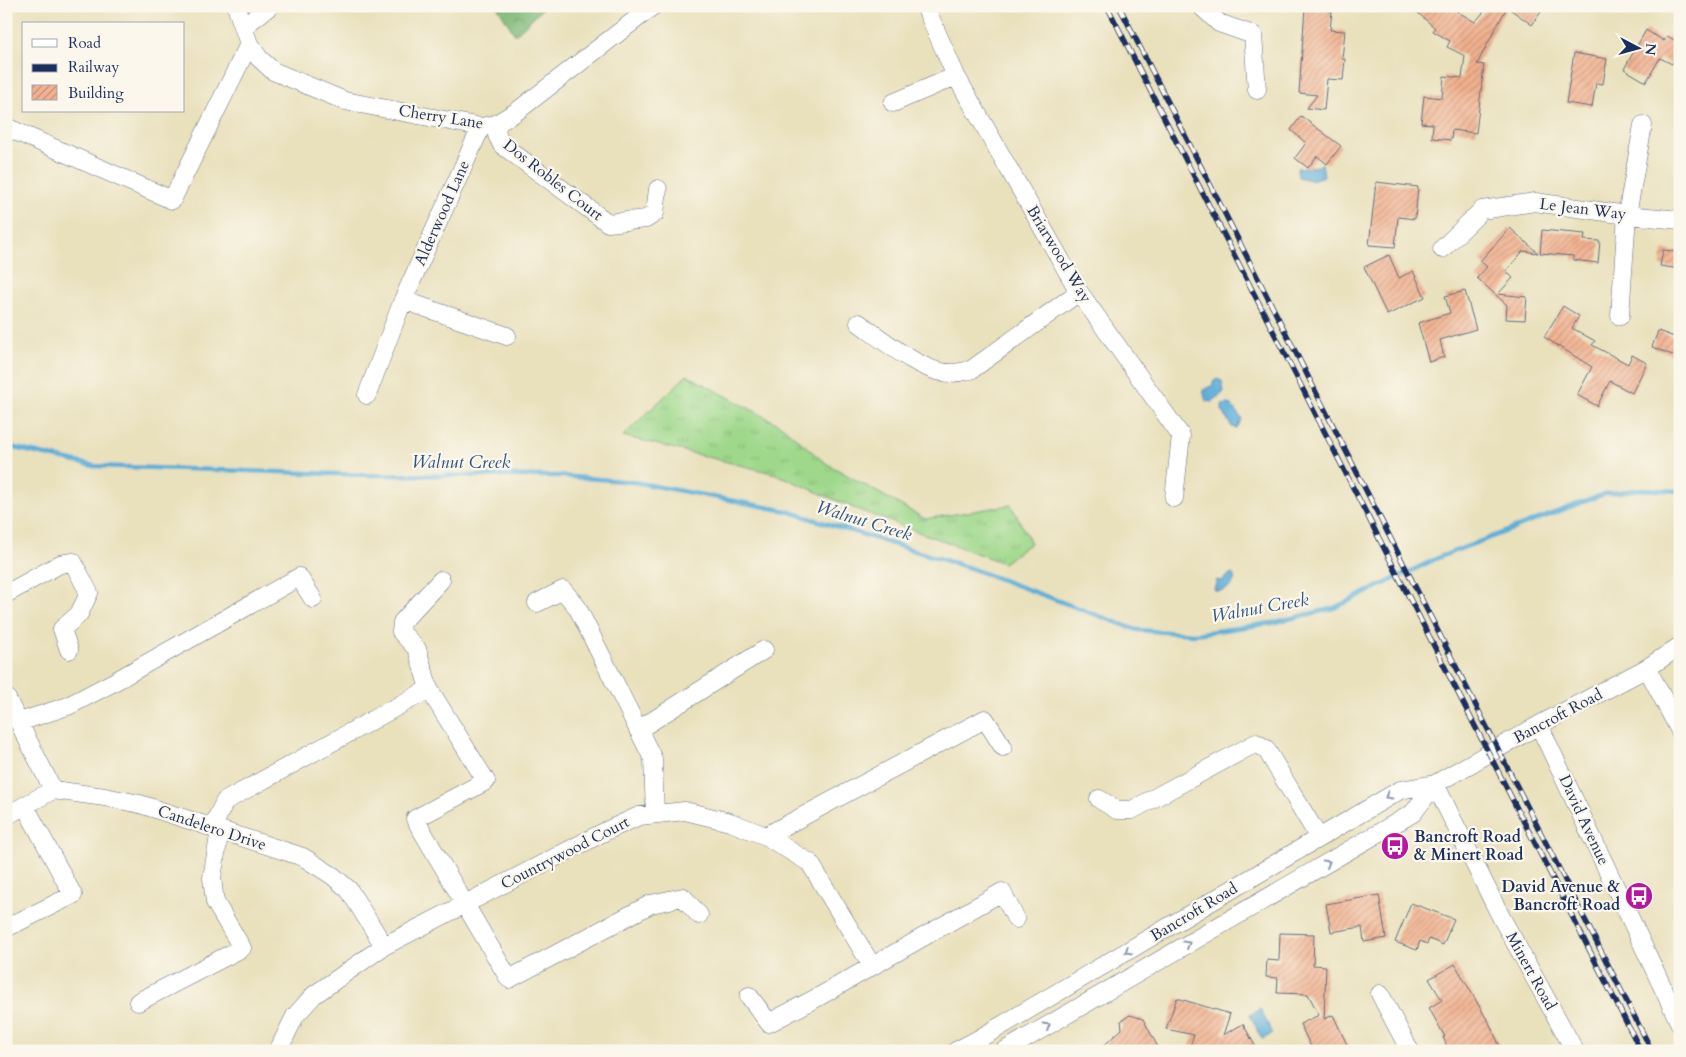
<svg xmlns="http://www.w3.org/2000/svg" width="1686" height="1057" viewBox="0 0 1686 1057" font-family="Cardo,serif">
	<style>
		.grass { fill: url(#grass-tufts); stroke: #5d8474 }
		.forest { fill: url(#forest-crowns); stroke: #4d746a }
		.water { fill: #5eafd9; stroke: #3c6f9c }
		.lines { fill: none; stroke-linecap: round; stroke-linejoin: round }
		.stream { stroke: #5eafd9; stroke-width: 4.5 }
		.building { fill: url(#building-hatch) }
		.minor-casing { stroke: #636d7f; stroke-width: 19 }
		.minor { stroke: #fff; stroke-width: 18 }
		.rail-casing { stroke: #1b2f5e; stroke-width: 5.5 }
		.rail { stroke: #fbf7ec; stroke-width: 4; stroke-dasharray: 11; stroke-linecap: butt }
		.oneway { stroke: #8d97ae }
		.labels { text-anchor: middle; dominant-baseline: central; stroke-width: 4.5; stroke-linejoin: round; paint-order: stroke }
		.street-label { font-size: 16px; fill: #1b2f5e; stroke: #fbf7ec }
		.poi-label { font-size: 16px; font-weight: bold; fill: #1b2f5e; stroke: #fbf7ec; text-anchor: start }
		.water-label { font-size: 18px; font-style: italic; fill: #2f5583; stroke: #fbf7ec }
	</style>
	<defs>
		<pattern id="grass-tufts" width="24" height="20" patternUnits="userSpaceOnUse" patternTransform="scale(1.25)"><rect width="24" height="20" fill="#9fd88b"/><path d="M3 7l-1-3M5 7V3M7 7l1-3M15 17l-1-3M17 17v-4M19 17l1-3" fill="none" stroke="#88ba7a"/></pattern>
		<pattern id="forest-crowns" width="20" height="18" patternUnits="userSpaceOnUse" patternTransform="scale(1.25)"><rect width="20" height="18" fill="#7fb877"/><path d="M2 6a3 3 0 1 1 6 0M12 15a3 3 0 1 1 6 0" fill="none" stroke="#679665"/></pattern>
		<pattern id="building-hatch" width="6" height="6" patternUnits="userSpaceOnUse" patternTransform="scale(1.25)"><rect width="6" height="6" fill="#f2b18e"/><path d="M-1 1l2-2M0 6l6-6M5 7l2-2" fill="none" stroke="#c39077"/></pattern>
	</defs>
	<rect width="100%" height="100%" fill="#fbf7ec"/>
	<filter id="ink" filterUnits="userSpaceOnUse"><feTurbulence type="fractalNoise" baseFrequency=".02" numOctaves="2"/><feDisplacementMap in="SourceGraphic" scale="10" xChannelSelector="R" yChannelSelector="G"/><feConvolveMatrix kernelMatrix="1 2 1 2 8 2 1 2 1" color-interpolation-filters="sRGB"/></filter>
	<filter id="wash" filterUnits="userSpaceOnUse"><feTurbulence type="fractalNoise" baseFrequency=".0096" numOctaves="4" result="noise"/><feDisplacementMap in="SourceGraphic" scale="20" xChannelSelector="R" yChannelSelector="G"/><feGaussianBlur stdDeviation="1.12" result="paint"/><feColorMatrix in="noise" values="0 0 0 0 0 0 0 0 0 0 0 0 0 0 0 0 0 1.4 0 .05"/><feComposite in="paint" operator="in"/></filter>
	<g filter="url(#wash)">
		<rect width="100%" height="100%" fill="#e9e0bc"/>
		<!-- grass -->
		<path class="grass" d="M687 375 782 426 824 462 925 519 1011 505 1031 543 1003 563 856 509 776 474 623 436Z"/>
		<!-- forest -->
		<path class="forest" d="M497 6H545L515 35Z"/>
		<!-- water -->
		<path class="water" d="M1322 163 1324 176 1311 180 1298 177 1297 168 1319 166Z
			M1217 379 1222 381 1224 392 1212 402 1206 401 1203 390 1213 385V382Z
			M1227 404 1231 405 1242 419 1237 428 1232 427 1222 410V405Z
			M1230 574 1234 575 1235 577C1233 587 1226 591 1216 591L1214 589 1217 580 1222 581Z
			M1260 1009 1273 1034 1262 1039 1250 1015Z"/>
		<g class="lines">
			<!-- stream -->
			<path class="stream" d="M6 446 94 466 367 475 562 476 634 482 787 511 970 568 1137 630 1195 634 1272 623 1334 608 1442 556 1604 494 1641 489 1680 491"/>
		</g>
		<g id="blocks">
			<!-- building -->
			<path class="building" d="M1410 6H1448L1475 22 1489 6H1545L1532 25 1507 7 1477 64 1484 65 1476 133 1452 130 1451 140 1432 138 1433 124 1421 123 1424 96 1442 98 1444 76 1462 78 1465 56 1447 47 1450 41 1433 31 1435 28Z
				M1305 8 1332 11 1330 30 1345 31 1342 59H1345L1343 80 1327 79 1324 110 1307 108 1317 95 1299 93Z
				M1646 30 1664 41 1667 36 1680 43V50L1672 64 1660 58 1646 82 1624 69Z
				M1574 53 1607 59 1603 84 1596 83 1592 107 1566 103Z
				M1301 116 1341 146 1327 164 1317 156 1308 168 1295 158 1306 143 1291 130Z
				M1376 182 1418 187 1415 219 1398 217 1395 247 1369 245Z
				M1510 228 1538 253 1523 251 1506 271 1513 278 1498 294 1527 297 1525 320 1506 319 1507 305 1477 278 1487 267 1480 261Z
				M1542 230 1585 234 1584 240 1600 241 1598 263 1573 260V256L1540 253Z
				M1663 250 1680 252V269L1660 266Z
				M1389 255 1399 278 1413 271 1425 297 1387 315 1364 267Z
				M1465 291 1476 329 1440 340 1444 357 1429 362 1418 323 1450 313 1445 296Z
				M1563 306 1579 316 1572 328 1595 341 1592 345 1628 364 1632 355 1647 363 1632 393 1610 381 1597 406 1577 395 1592 367 1544 337Z
				M1658 331 1680 339V358L1652 347Z
				M1379 895 1386 938 1364 942 1362 927 1331 932 1326 904Z
				M1411 903 1454 919 1443 945 1429 939 1427 944 1420 941 1417 950 1395 942Z
				M1280 933 1314 934 1313 965 1326 966 1324 1019 1333 1015 1350 1051H1313L1300 1024 1319 1015 1308 994 1277 993 1278 978 1266 977 1267 960 1279 961Z
				M1455 964 1486 1018H1487L1502 1051H1449L1443 1037H1445L1429 1008 1442 1000 1429 979Z
				M1177 998 1230 1014 1223 1035 1243 1024 1258 1051H1188L1194 1035 1166 1029Z
				M1130 1015 1143 1019 1160 1051H1098L1122 1029 1121 1021Z"/>
		</g>
	</g>
	<g filter="url(#ink)">
		<use href="#blocks" fill-opacity="0" stroke="#636d7f" stroke-width="1"/>
		<g class="lines">
			<defs>
				<path id="minor" d="M236 6 249 44 259 58 273 71 345 101 481 127 496 124 516 112 653 6
					M925 6 956 76 1079 292 1181 436 1174 498
					M1201 6 1219 23 1253 35 1257 90
					M243 27 270 6
					M893 103 956 76
					M496 124 497 135 502 145 608 223 646 219 655 213 658 189
					M6 127 172 200 249 44
					M1442 249 1482 210 1535 202 1627 215 1680 220
					M403 300 507 336
					M1620 316 1627 215 1643 125
					M859 323C883 340 922 373 951 373 958 373 965 371 971 370L1079 292
					M367 395 403 300 481 127
					M441 580 402 622 401 632 417 649 429 689 486 781 415 819 509 979 651 904 683 897 699 915
					M6 594 60 564 73 562 89 593 79 614 62 629 69 650
					M537 603 563 590 577 607 653 759 655 814
					M1647 668 1680 731
					M6 697 53 790
					M19 722 68 706 112 683 299 577 313 599
					M1539 725 1680 1024
					M638 730 764 650
					M1435 784 1501 917 1575 1051
					M1099 799 1117 810H1132L1256 743 1266 749 1319 838
					M6 816 53 790 105 797 140 804 303 857 333 876 349 890 384 946
					M212 828 225 801 429 689
					M766 836 985 719 1003 747
					M6 928 73 895 25 806
					M1380 994 1410 1051
					M749 996 769 1023 820 996 1002 892 1016 919
					M138 1002 242 948 215 902 212 878 220 830
					M278 1051 295 1016 314 995 384 946 606 831 639 816 685 811 730 822 766 836 810 863 872 966
					M956 1051 977 1040 1400 790 1435 784 1539 725 1647 668 1680 646
					M1004 1051 1413 813 1435 784"/>
			</defs>
			<!-- minor casing -->
			<use href="#minor" class="minor-casing"/>
			<!-- minor -->
			<use href="#minor" class="minor"/>
			<defs>
				<path id="rail" d="M1107 6 1641 1051
					M1119 6 1652 1051"/>
			</defs>
			<!-- rail casing -->
			<use href="#rail" class="rail-casing"/>
			<!-- rail -->
			<use href="#rail" class="rail"/>
		</g>
		<!-- one-way arrows -->
		<defs><path id="oneway-chevron" d="M-2-3.5L2.5 0L-2 3.5" fill="none" stroke-width="1.6" stroke-linecap="round" stroke-linejoin="round" transform="scale(1.25)"/></defs>
		<g class="oneway">
			<use href="#oneway-chevron" transform="translate(1388 796) rotate(149)"/>
			<use href="#oneway-chevron" transform="translate(1327 863) rotate(-30)"/>
			<use href="#oneway-chevron" transform="translate(1187 944) rotate(-30)"/>
			<use href="#oneway-chevron" transform="translate(1128 951) rotate(149)"/>
			<use href="#oneway-chevron" transform="translate(1047 1026) rotate(-30)"/>
		</g>
	</g>
	<!-- icons -->
	<defs>
		<symbol id="bus-disc" viewBox="-11 -11 22 22"><circle r="9.5" fill="#b5179e" stroke="#fbf7ec"/><path d="M-5-6H5V4H4V6H2V4H-2V6H-4V4H-5ZM-3.5-4V0h7V-4ZM-3.5 1.2v1.5H-2V1.2ZM2 1.2v1.5H3.5V1.2Z" fill="#fff"/></symbol>
	</defs>
	<g fill-rule="evenodd">
		<use href="#bus-disc" x="1379" y="830" width="32" height="32"/>
		<use href="#bus-disc" x="1623" y="880" width="32" height="32"/>
	</g>
	<g class="labels">
		<!-- street labels -->
		<g class="street-label">
			<text transform="translate(441 117) rotate(9)">Cherry Lane</text>
			<text transform="translate(553 180) rotate(38)">Dos Robles Court</text>
			<text transform="translate(1583 209) rotate(7)">Le Jean Way</text>
			<text transform="translate(442 213) rotate(-66)">Alderwood Lane</text>
			<text transform="translate(1059 254) rotate(59)">Briarwood Way</text>
			<text transform="translate(1558 716) rotate(-28)">Bancroft Road</text>
			<text transform="translate(1584 820) rotate(65)">David Avenue</text>
			<text transform="translate(212 828) rotate(18)">Candelero Drive</text>
			<text transform="translate(565 853) rotate(-27)">Countrywood Court</text>
			<text transform="translate(1194 912) rotate(-31)">Bancroft Road</text>
			<text transform="translate(1531 971) rotate(61)">Minert Road</text>
		</g>
		<!-- poi labels -->
		<g class="poi-label">
			<text x="1414" y="837">Bancroft Road<tspan x="1414" dy="18">&amp; Minert Road</tspan></text>
			<text x="1620" y="887" text-anchor="end">David Avenue &amp;<tspan x="1620" dy="18">Bancroft Road</tspan></text>
		</g>
		<!-- water labels -->
		<g class="water-label">
			<text x="461" y="462">Walnut Creek</text>
			<text transform="translate(864 521) rotate(17)">Walnut Creek</text>
			<text transform="translate(1260 608) rotate(-10)">Walnut Creek</text>
		</g>
	</g>
	<!-- margin -->
	<rect width="1686" height="1057" fill="none" stroke="#fbf7ec" stroke-width="25"/>
	<!-- legend -->
	<rect x="22" y="22" width="162" height="90" fill="#fbf7ec" stroke="#a1a7b3"/>
	<rect x="32" y="39" width="25" height="8" fill="#ffffff" stroke="#a1a7b3"/>
	<text x="68" y="48" font-size="15" fill="#1b2f5e">Road</text>
	<rect x="32" y="64" width="25" height="8" fill="#1b2f5e" stroke="#a1a7b3"/>
	<text x="68" y="72" font-size="15" fill="#1b2f5e">Railway</text>
	<rect x="32" y="85" width="25" height="15" fill="url(#building-hatch)" stroke="#a1a7b3"/>
	<text x="68" y="98" font-size="15" fill="#1b2f5e">Building</text>
	<!-- north arrow -->
	<g transform="translate(1638 48) rotate(96)" stroke="#fbf7ec" stroke-width="4" paint-order="stroke">
	<path d="M0-4L9 19L0 12L-9 19Z" fill="#1b2f5e"/>
	<text y="-8" font-size="14" font-weight="bold" text-anchor="middle" fill="#1b2f5e">N</text>
	</g>
</svg>
